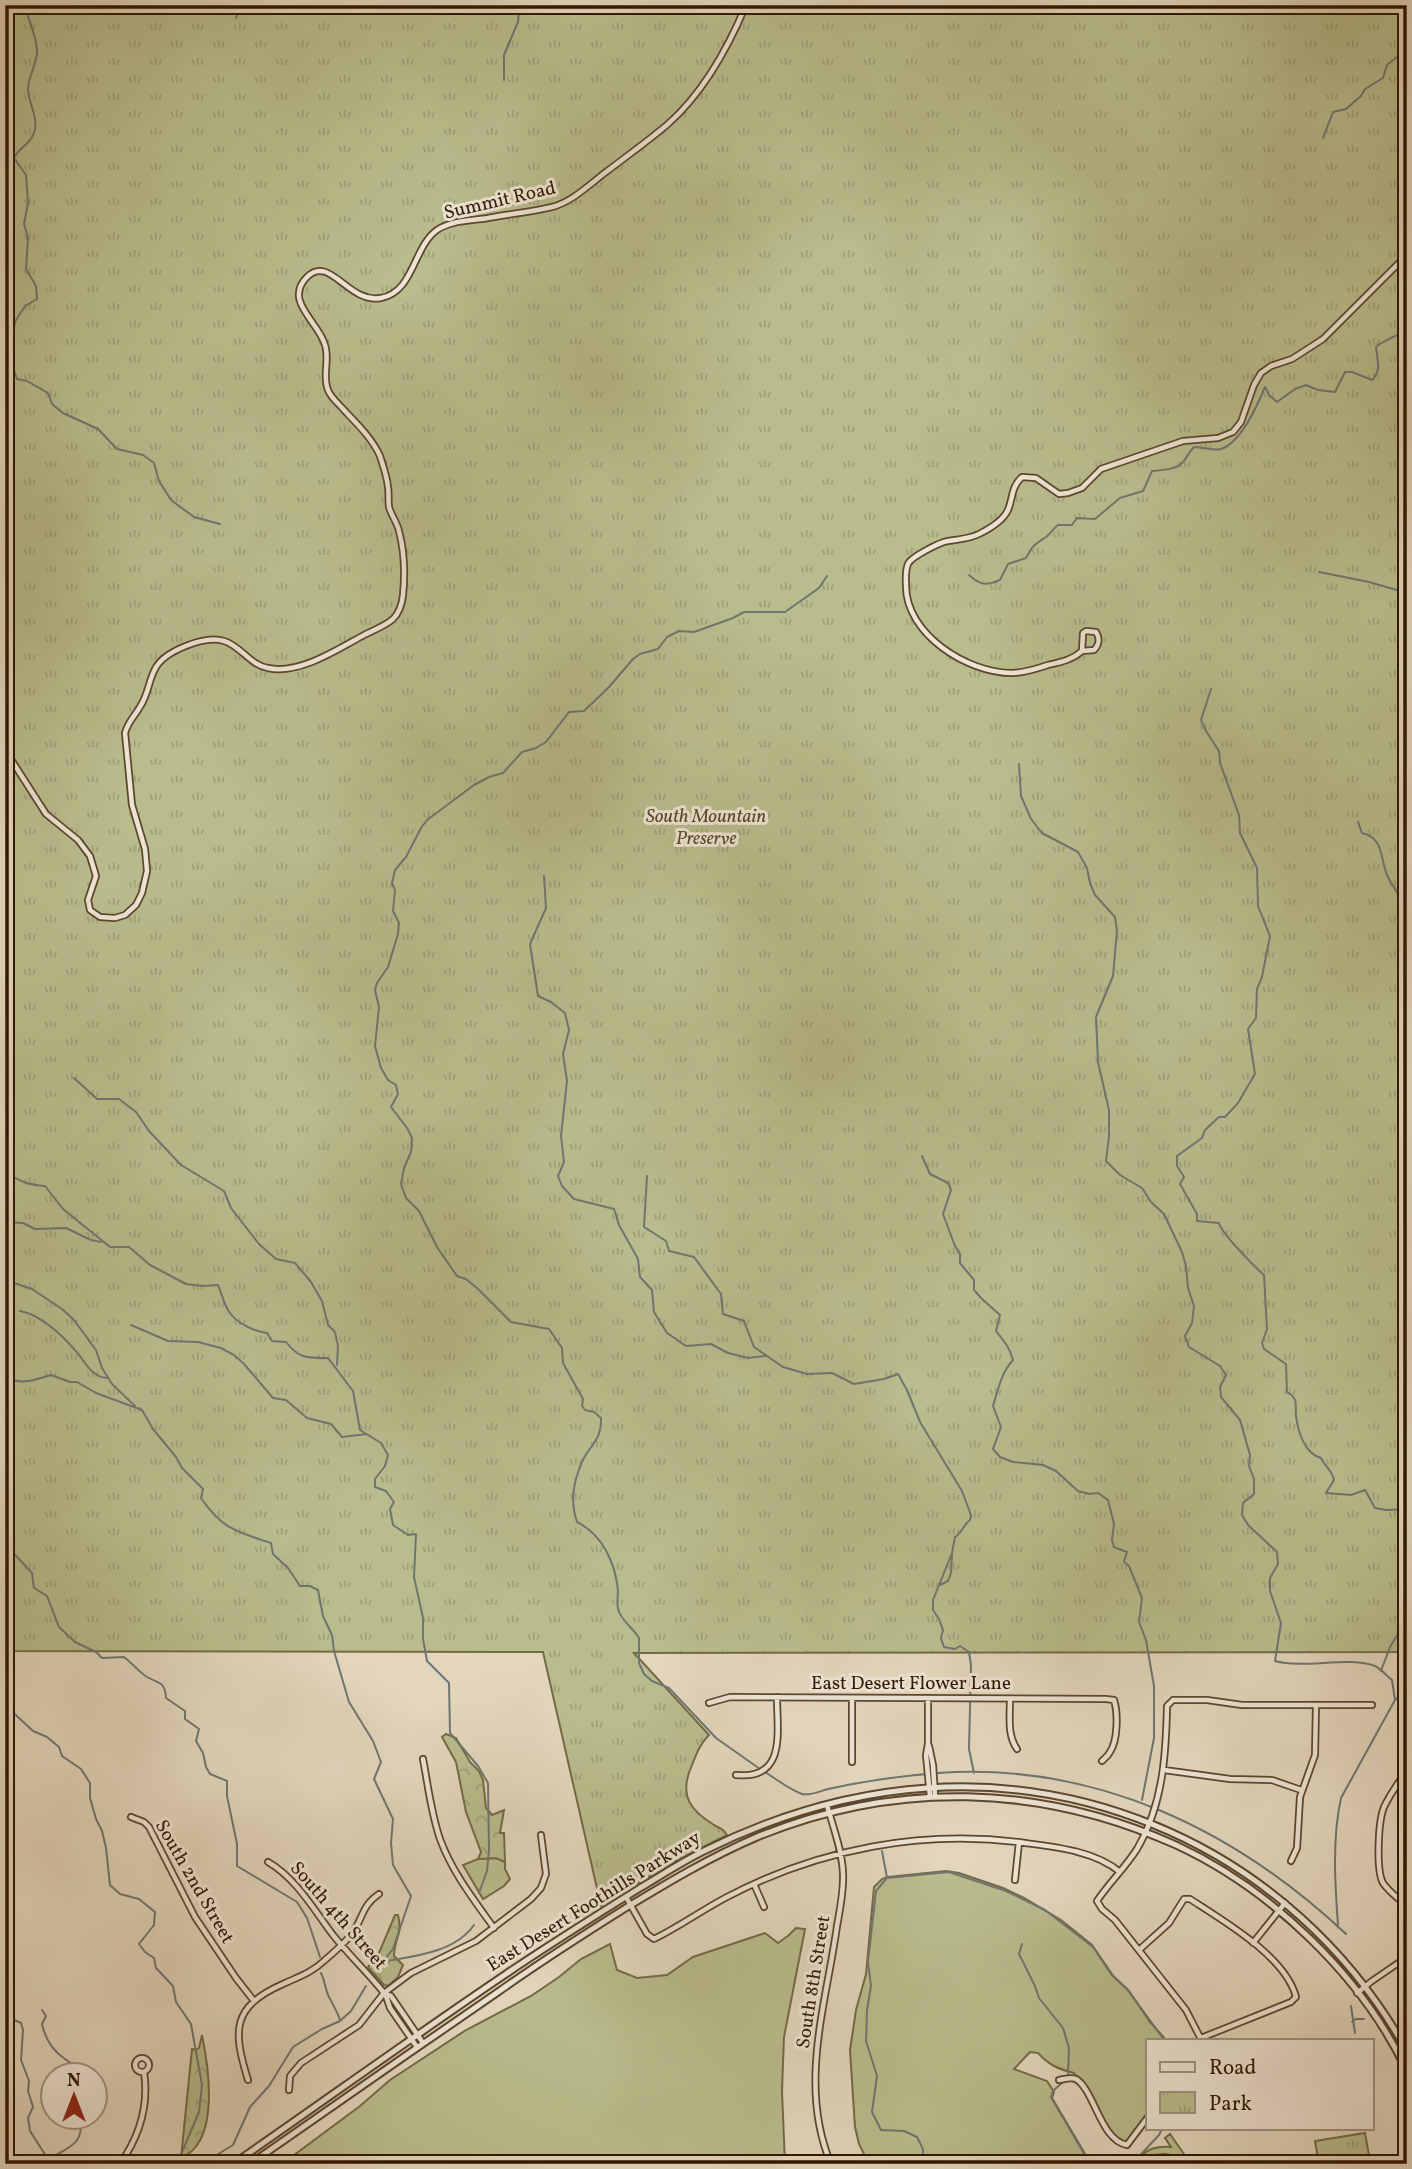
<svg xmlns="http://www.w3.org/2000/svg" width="1412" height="2169" viewBox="0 0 1412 2169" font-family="Vollkorn,serif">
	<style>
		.grass { fill: #b9bc8d; stroke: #746a46; stroke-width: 2 }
		.forest { fill: url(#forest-crowns); stroke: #746a46; stroke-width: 2 }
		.park { fill: url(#park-tufts); stroke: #746a46; stroke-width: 2 }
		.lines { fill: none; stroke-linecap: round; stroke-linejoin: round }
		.stream { stroke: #6f7671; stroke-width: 2 }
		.minor-casing { stroke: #5c472f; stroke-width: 8 }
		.tertiary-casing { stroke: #5c472f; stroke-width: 9 }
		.minor { stroke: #ede4d3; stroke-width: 4.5 }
		.tertiary { stroke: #ede4d3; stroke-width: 5 }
		.labels { text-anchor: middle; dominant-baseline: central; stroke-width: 6; stroke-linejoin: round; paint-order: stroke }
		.street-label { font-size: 19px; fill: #2f1700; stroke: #ede4d3 }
		.park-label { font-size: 19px; font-style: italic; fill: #58492a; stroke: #ede4d3 }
	</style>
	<defs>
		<pattern id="forest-crowns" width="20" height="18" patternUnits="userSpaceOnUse" patternTransform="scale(1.75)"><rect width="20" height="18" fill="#b9bc8d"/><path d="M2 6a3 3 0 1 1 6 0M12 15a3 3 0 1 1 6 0" fill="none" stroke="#9fa178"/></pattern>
		<pattern id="park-tufts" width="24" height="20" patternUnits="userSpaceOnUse" patternTransform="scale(1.75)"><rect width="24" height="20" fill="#b9bc8d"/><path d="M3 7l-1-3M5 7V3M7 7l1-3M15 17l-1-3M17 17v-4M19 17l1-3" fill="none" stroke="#9fa178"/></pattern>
	</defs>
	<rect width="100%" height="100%" fill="#e3d6bc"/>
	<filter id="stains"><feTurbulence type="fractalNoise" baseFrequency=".00286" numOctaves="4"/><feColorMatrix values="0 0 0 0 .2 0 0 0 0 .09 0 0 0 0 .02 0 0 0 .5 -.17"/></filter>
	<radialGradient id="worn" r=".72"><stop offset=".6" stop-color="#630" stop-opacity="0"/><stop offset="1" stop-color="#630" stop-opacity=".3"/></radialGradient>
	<!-- grass -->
	<path class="grass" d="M496 1858 505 1862V1869L510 1879 504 1886 483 1899 463 1865 478 1859Z
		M946 1871 959 1873 1003 1888 1024 1898 1061 1920 1092 1945 1114 1977 1129 1991 1150 2022 1167 2041H1148V2117L1127 2145C1107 2141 1085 2091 1074 2073 1058 2069 1049 2065 1038 2053L1030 2052 1014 2069 1047 2081 1054 2092 1052 2098 1091 2164 868 2162 859 2144 855 2127 850 2050 856 2010 866 1974 874 1887 882 1879 888 1877Z
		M796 1928 805 1929 784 2037 782 2091 785 2164H282L360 2106 390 2080 466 2030 531 1996 559 1977 581 1959 610 1944 617 1970 637 1978 667 1975 693 1957 765 1933 778 1943 789 1935Z
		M1170 2134 1191 2164H1183C1171 2150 1154 2151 1142 2164H1135C1144 2149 1155 2146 1171 2147L1165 2138Z"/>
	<!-- forest -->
	<path class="forest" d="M446 1734 456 1738 470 1762 479 1771 483 1780 486 1808 492 1815 504 1810 500 1833H504L505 1862 496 1858 478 1859 481 1852 466 1812 456 1762 442 1737Z
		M395 1915H398C403 1935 394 1939 394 1956L403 1965 398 1977 388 1986 384 1985 368 1967 379 1953Z
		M202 2035C209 2069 220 2142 181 2158L192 2049 196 2050 199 2048Z"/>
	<!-- park -->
	<path class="park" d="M5 5H1407V1652L634 1653 709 1735C698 1746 696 1756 690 1770 680 1796 690 1810 714 1825 720 1828 723 1829 727 1835L666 1866 601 1906 543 1652 5 1651Z
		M1365 2133 1370 2161 1352 2164H1319L1315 2141Z"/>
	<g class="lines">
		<!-- stream -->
		<path class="stream" d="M24 5C28 18 38 40 37 53 36 66 28 77 28 90 29 105 39 118 34 133 30 145 19 147 14 158L26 175 28 203 24 224 28 238 26 269 36 286 37 299 25 306 16 320 7 351 17 379 27 381 48 393 52 404 63 413 98 429 117 449 143 455 154 463 159 481 171 500 194 517 220 524
			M236 18 241 5
			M504 80V55L518 22 519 10 522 5
			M1323 138 1333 112 1346 109 1361 96 1365 89 1383 78 1387 65 1407 49
			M1319 572 1369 582 1407 593
			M969 575C980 585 986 586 1000 580L1008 564 1026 558C1033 545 1034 545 1046 537 1050 534 1054 528 1058 525H1072L1077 518 1095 519 1120 498 1143 491 1152 471C1162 470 1176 470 1183 462 1187 457 1189 452 1194 447 1202 447 1215 451 1221 449 1241 443 1258 404 1265 387L1269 395 1277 402 1295 389 1306 385 1318 390 1335 392 1345 372H1352L1372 380C1382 371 1377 359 1376 347 1380 342 1399 335 1407 330
			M1211 689 1201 720 1206 731 1219 751 1220 763 1239 815 1240 833 1257 868 1258 906 1270 936 1262 977 1257 989 1256 1018 1248 1029 1255 1074 1238 1103 1225 1117H1219L1205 1130 1202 1138 1177 1156V1166L1184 1177 1180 1184 1197 1214V1221L1219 1223C1221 1233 1255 1267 1264 1275L1267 1329 1262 1343 1264 1349 1286 1364 1287 1392C1299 1399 1295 1404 1296 1416 1298 1431 1304 1453 1321 1458 1325 1467 1332 1470 1334 1480L1326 1493 1351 1495 1365 1490 1375 1508 1386 1510 1407 1509
			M1019 764 1021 796 1031 819 1042 833 1078 852 1087 868 1090 883 1095 895 1115 917 1117 931 1113 976 1096 1017 1098 1062 1109 1110V1136L1106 1161 1120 1175 1142 1188 1151 1202 1164 1214 1182 1252 1186 1266 1188 1288 1194 1306 1192 1323 1185 1336 1189 1347 1220 1366 1226 1375 1220 1387 1221 1397 1240 1420 1250 1455 1249 1466 1254 1479V1494L1243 1503 1242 1515 1248 1525 1277 1552 1278 1564 1270 1578V1591L1281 1623 1275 1661C1304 1669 1349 1656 1375 1666 1381 1669 1387 1676 1392 1680L1395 1700
			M1358 822 1362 833C1384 838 1380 858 1387 875 1391 885 1397 889 1401 901L1407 905
			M544 876 546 908 530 944 538 996 551 1002 565 1013 569 1030 563 1054 567 1081 561 1136 564 1162 558 1176 562 1186 574 1199 614 1209 619 1225 638 1259 640 1277 652 1290 654 1312 667 1333 686 1346 711 1344 728 1353 748 1358 765 1356
			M74 1078 97 1099H119L136 1112 149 1131 181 1165 224 1191 231 1208 259 1244 276 1259 295 1263 311 1282 322 1301 328 1325 335 1332 338 1346 337 1365
			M922 1156 930 1174 948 1183 951 1190 943 1214 955 1246 960 1254V1263L974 1280V1290L982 1299 1000 1315 996 1331C1004 1341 1010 1348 1013 1360 1001 1373 998 1390 993 1406L1001 1427 993 1449 1000 1457 1013 1462 1043 1465 1056 1471 1078 1491 1089 1494 1098 1493 1108 1500 1114 1524 1112 1540 1114 1547 1127 1552 1124 1562 1129 1566 1142 1598 1139 1622 1146 1640 1154 1686V1738L1142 1800
			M5 1172C19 1181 28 1185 45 1186L63 1209 110 1247H129L150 1265 186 1284 203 1286 218 1285C222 1294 224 1306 230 1313 238 1324 254 1331 267 1333L272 1341 286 1342C299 1359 308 1358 328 1358L353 1391 360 1430 381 1443 388 1455 385 1466 375 1479V1487L386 1491 394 1502 390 1509 393 1525 408 1535 416 1534 414 1577 423 1618V1639L427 1661 449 1683 450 1733 478 1766 488 1783 489 1850 487 1871 479 1893
			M647 1176 644 1227 666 1241 669 1251 694 1257 721 1294 723 1314 744 1321 754 1347 783 1367 807 1374 832 1373 854 1384 884 1379 898 1374 907 1390 920 1422 962 1491 971 1515 970 1520C963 1525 963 1532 955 1537L952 1553 933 1600V1610L939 1619 943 1630 941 1638 944 1647 955 1649 960 1646 969 1652 971 1665 969 1749 974 1773
			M5 1222 23 1223 35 1229 66 1228 91 1240 101 1242
			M5 1280 32 1289 62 1309 74 1320 96 1350 102 1368 112 1384 135 1406
			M20 1311C39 1314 61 1334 74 1349 85 1360 89 1376 107 1378
			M131 1325 168 1341 198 1342 221 1348 234 1355 244 1364 273 1398 286 1400 307 1418 331 1424 342 1437 367 1434
			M7 1378C25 1385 33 1380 51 1375L70 1382H77L96 1393 142 1410 153 1429 176 1457 182 1468 203 1489 201 1498C222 1529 237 1532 271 1543L273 1554 288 1568 300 1586H310L318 1590 323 1616 332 1635 334 1651 349 1702 373 1741 381 1762 374 1779 393 1819 391 1843 393 1865 411 1896 393 1949 379 1967
			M5 1544 32 1573 34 1588 47 1596 59 1627 75 1642 96 1652 102 1658 124 1657C132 1663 139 1672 147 1677 159 1684 165 1681 166 1698L185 1711V1719L199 1729 196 1741 203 1753 206 1767 210 1774 227 1781V1796L237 1844V1866L297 1902 307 1918 320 1957
			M940 1585 948 1581 951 1573 952 1554
			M1381 1671 1390 1647 1407 1619
			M5 1705 33 1731 47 1737 59 1747 62 1756 81 1769 90 1783V1798L96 1819 102 1831 106 1848 110 1885 120 1894 139 1899 155 1912 154 1925 139 1944 145 1952 154 1958 156 1968 173 1986 176 2002 191 2024 202 2085 199 2112 177 2164
			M760 1769 716 1738 669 1688 652 1681 644 1674 639 1663V1638C634 1629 623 1622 619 1612 616 1605 618 1597 618 1590 615 1563 603 1535 577 1522 570 1501 573 1483 582 1462 589 1445 602 1441 601 1418L594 1412 585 1410 582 1406 583 1399 563 1363 562 1348 549 1329 511 1322 478 1289 466 1279 457 1276 437 1247 419 1211 406 1198 401 1184 404 1168 411 1152 412 1138 407 1128 391 1107 398 1094 396 1085 388 1080 381 1068 375 1046 379 1007 375 990 377 983 388 967 398 934 399 923 393 911 395 890 392 883 395 870 406 857 421 828 427 820 474 785 489 777 503 773 522 752 536 748 546 742 569 712 584 711 609 687 633 659 640 654 658 649 667 637 679 631 694 632 733 618 744 612H785L819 588 827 576
			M765 1772C776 1779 790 1790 802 1794 810 1796 820 1791 828 1789 864 1781 901 1776 938 1773 1095 1762 1234 1829 1346 1934
			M882 1851 887 1878 949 1872 1006 1891 1045 1910 1093 1947 1111 1974 1127 1989 1165 2041
			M886 1879 876 1891 868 1962 871 1986 867 2010 866 2041 877 2076 872 2112 881 2130 904 2131 917 2137 923 2149V2164
			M1338 1925C1335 1884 1332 1839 1341 1798L1395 1700 1407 1690
			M1022 1944 1019 1954 1035 1986 1039 1998 1063 2028 1069 2048 1068 2076
			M387 1961C416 1956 455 1952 474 1925
			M321 1973C326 1983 325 1990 329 1997 333 2005 337 2011 340 2020
			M1351 2006 1355 2033
			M5 2008 10 2018 21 2023 23 2030 21 2060 29 2081 28 2091 33 2107 28 2118 30 2131 46 2156 48 2164
			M42 2010 46 2016 42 2024C45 2038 53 2051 65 2059 75 2067 75 2061 82 2074
			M1398 2010 1407 2004
			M1352 2022 1356 2019H1364
			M1065 2080 1053 2091 1051 2097 1090 2164
			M56 2164V2155C75 2145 84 2140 80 2116
			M202 2164 233 2145 250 2107 269 2086 293 2047 322 2029 340 2021 351 2011 366 1986
			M1132 2164 1159 2135 1162 2129"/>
		<defs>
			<path id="minor" d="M1086 631 1096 632C1100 638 1099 645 1094 650L1082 651 1083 633Z
				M1082 651C1072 660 1061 662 1048 665 1036 669 1024 673 1012 673 967 673 906 634 906 586 906 579 905 571 908 564 911 557 940 542 948 541 959 539 969 539 979 534 989 529 1003 521 1008 510 1013 498 1011 487 1022 477L1036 478 1059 494 1068 493 1082 488 1101 469 1183 441 1218 438 1233 432 1241 422 1254 385 1261 373 1271 366 1292 359 1323 339 1407 255
				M5 750 46 814 78 840 90 856 96 876 88 900 90 910 100 917 115 918 125 915 136 905 142 893 147 871 145 849 132 805 125 733C128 721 136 715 141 705 148 694 149 680 155 669 164 651 205 635 224 641 241 646 250 665 268 668 299 675 338 649 364 635 374 630 385 626 393 619 399 613 402 604 403 595 405 575 404 550 399 531 397 522 391 515 389 507 388 500 389 493 388 487 387 476 383 466 380 456 372 438 357 424 344 410 339 404 331 398 328 390 322 376 330 359 325 345 319 322 283 301 307 277 330 254 348 304 381 298 414 292 413 247 437 230 452 220 471 221 488 218 509 214 531 212 552 207 572 202 590 184 606 172 627 156 648 141 668 124 703 93 728 48 746 5
				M852 1698V1762
				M928 1698V1744L926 1755 930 1796
				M1010 1699C1010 1716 1007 1735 1017 1749
				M709 1703 730 1697 1106 1699 1114 1700C1118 1713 1118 1740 1110 1752 1108 1756 1105 1758 1102 1761
				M929 1746 933 1765 935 1796
				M423 1759C428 1785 431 1813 440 1839 452 1872 474 1900 494 1928
				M1164 1770 1230 1779 1272 1780 1301 1790
				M1407 1770C1399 1782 1390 1794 1384 1807 1378 1822 1376 1870 1383 1883 1389 1892 1399 1899 1407 1906
				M736 1775C787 1780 777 1732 777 1697
				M827 1805C833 1827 842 1850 843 1873 844 1890 840 1909 837 1926 826 2005 798 2086 831 2164
				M131 1817 144 1822 149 1827 195 1917 236 1978 254 2001
				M1291 1861 1297 1848 1300 1797 1315 1755 1316 1705
				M268 1862C296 1878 314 1910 333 1935 349 1955 368 1973 384 1993L391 1996 423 2043
				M1015 1880 1019 1842
				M754 1884 764 1907
				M626 1897 647 1934 654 1939C679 1927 702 1910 727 1897 818 1849 923 1829 1025 1843 1056 1847 1095 1851 1120 1872
				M1253 1943 1285 1903
				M1139 1950 1169 1923 1184 1899H1190C1224 1921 1286 1957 1296 1997L1291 2002 1201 2038
				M385 1993 390 2008 417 2047
				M1357 1993 1372 1981 1407 1957
				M1202 2041 1186 2010 1115 1920 1102 1909 1097 1901C1109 1883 1125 1868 1137 1849 1163 1805 1166 1755 1167 1706L1173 1700H1207L1242 1705H1372
				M1399 2056 1407 2046
				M135 2065a7 7 0 1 1 14 0a7 7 0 1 1-14 0Z
				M248 2080C233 2031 231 2007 283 1984 298 1977 313 1972 325 1960 335 1951 348 1941 355 1929 364 1914 363 1905 379 1894
				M1059 2080C1065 2079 1071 2077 1076 2079 1095 2091 1100 2140 1127 2145L1148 2117
				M289 2090 290 2076 301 2063 359 2025 384 1993 411 1973 476 1941 531 1899 541 1888 546 1874 541 1835
				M120 2164C139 2137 149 2105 144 2072"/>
			<path id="tertiary" d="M233 2164C324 2101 414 2036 506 1974 550 1944 595 1916 640 1888 662 1875 683 1861 706 1850 849 1779 1005 1764 1154 1825 1262 1869 1351 1950 1407 2051
				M250 2164C333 2106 415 2049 498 1992 539 1963 581 1936 624 1909 667 1883 710 1857 757 1837 895 1780 1040 1784 1176 1845 1271 1889 1362 1976 1407 2071"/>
		</defs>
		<!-- minor casing -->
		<use href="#minor" class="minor-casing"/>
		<!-- tertiary casing -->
		<use href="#tertiary" class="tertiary-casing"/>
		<!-- minor -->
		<use href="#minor" class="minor"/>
		<!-- tertiary -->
		<use href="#tertiary" class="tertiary"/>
	</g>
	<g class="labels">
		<!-- street labels -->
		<g class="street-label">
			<text transform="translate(500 201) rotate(-13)">Summit Road</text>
			<text x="911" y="1684">East Desert Flower Lane</text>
			<text transform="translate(194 1882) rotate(60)">South 2nd Street</text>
			<text transform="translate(594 1902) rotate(-32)">East Desert Foothills Parkway</text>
			<text transform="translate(338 1916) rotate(49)">South 4th Street</text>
			<text transform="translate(814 1982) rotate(-81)">South 8th Street</text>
		</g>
		<!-- park labels -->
		<g class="park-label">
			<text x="706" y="817">South Mountain<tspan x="706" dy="22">Preserve</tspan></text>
		</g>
	</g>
	<!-- margin -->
	<rect width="1412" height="2169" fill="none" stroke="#e3d6bc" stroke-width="28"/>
	<rect x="7" y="7" width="1398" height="2155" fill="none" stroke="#2f1700" stroke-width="3.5"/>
	<rect x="14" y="14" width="1384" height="2141" fill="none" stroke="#2f1700" stroke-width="2"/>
	<!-- legend -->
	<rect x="1146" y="2039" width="228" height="91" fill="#ede4d3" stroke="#a1927f" stroke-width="2"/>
	<rect x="1160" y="2062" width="35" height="10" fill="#ede4d3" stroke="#a1927f" stroke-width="2"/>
	<text x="1209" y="2074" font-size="21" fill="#2f1700">Road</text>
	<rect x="1160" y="2092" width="35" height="21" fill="url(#park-tufts)" stroke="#a1927f" stroke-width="2"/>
	<text x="1209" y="2110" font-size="21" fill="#2f1700">Park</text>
	<!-- north arrow -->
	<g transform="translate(74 2096)"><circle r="33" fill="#ede4d3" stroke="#a1927f" stroke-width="2"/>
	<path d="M0-5L12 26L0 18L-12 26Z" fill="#8f2418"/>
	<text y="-10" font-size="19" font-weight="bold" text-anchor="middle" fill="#2f1700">N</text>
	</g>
	<rect width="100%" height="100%" filter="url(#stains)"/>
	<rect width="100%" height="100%" fill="url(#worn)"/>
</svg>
